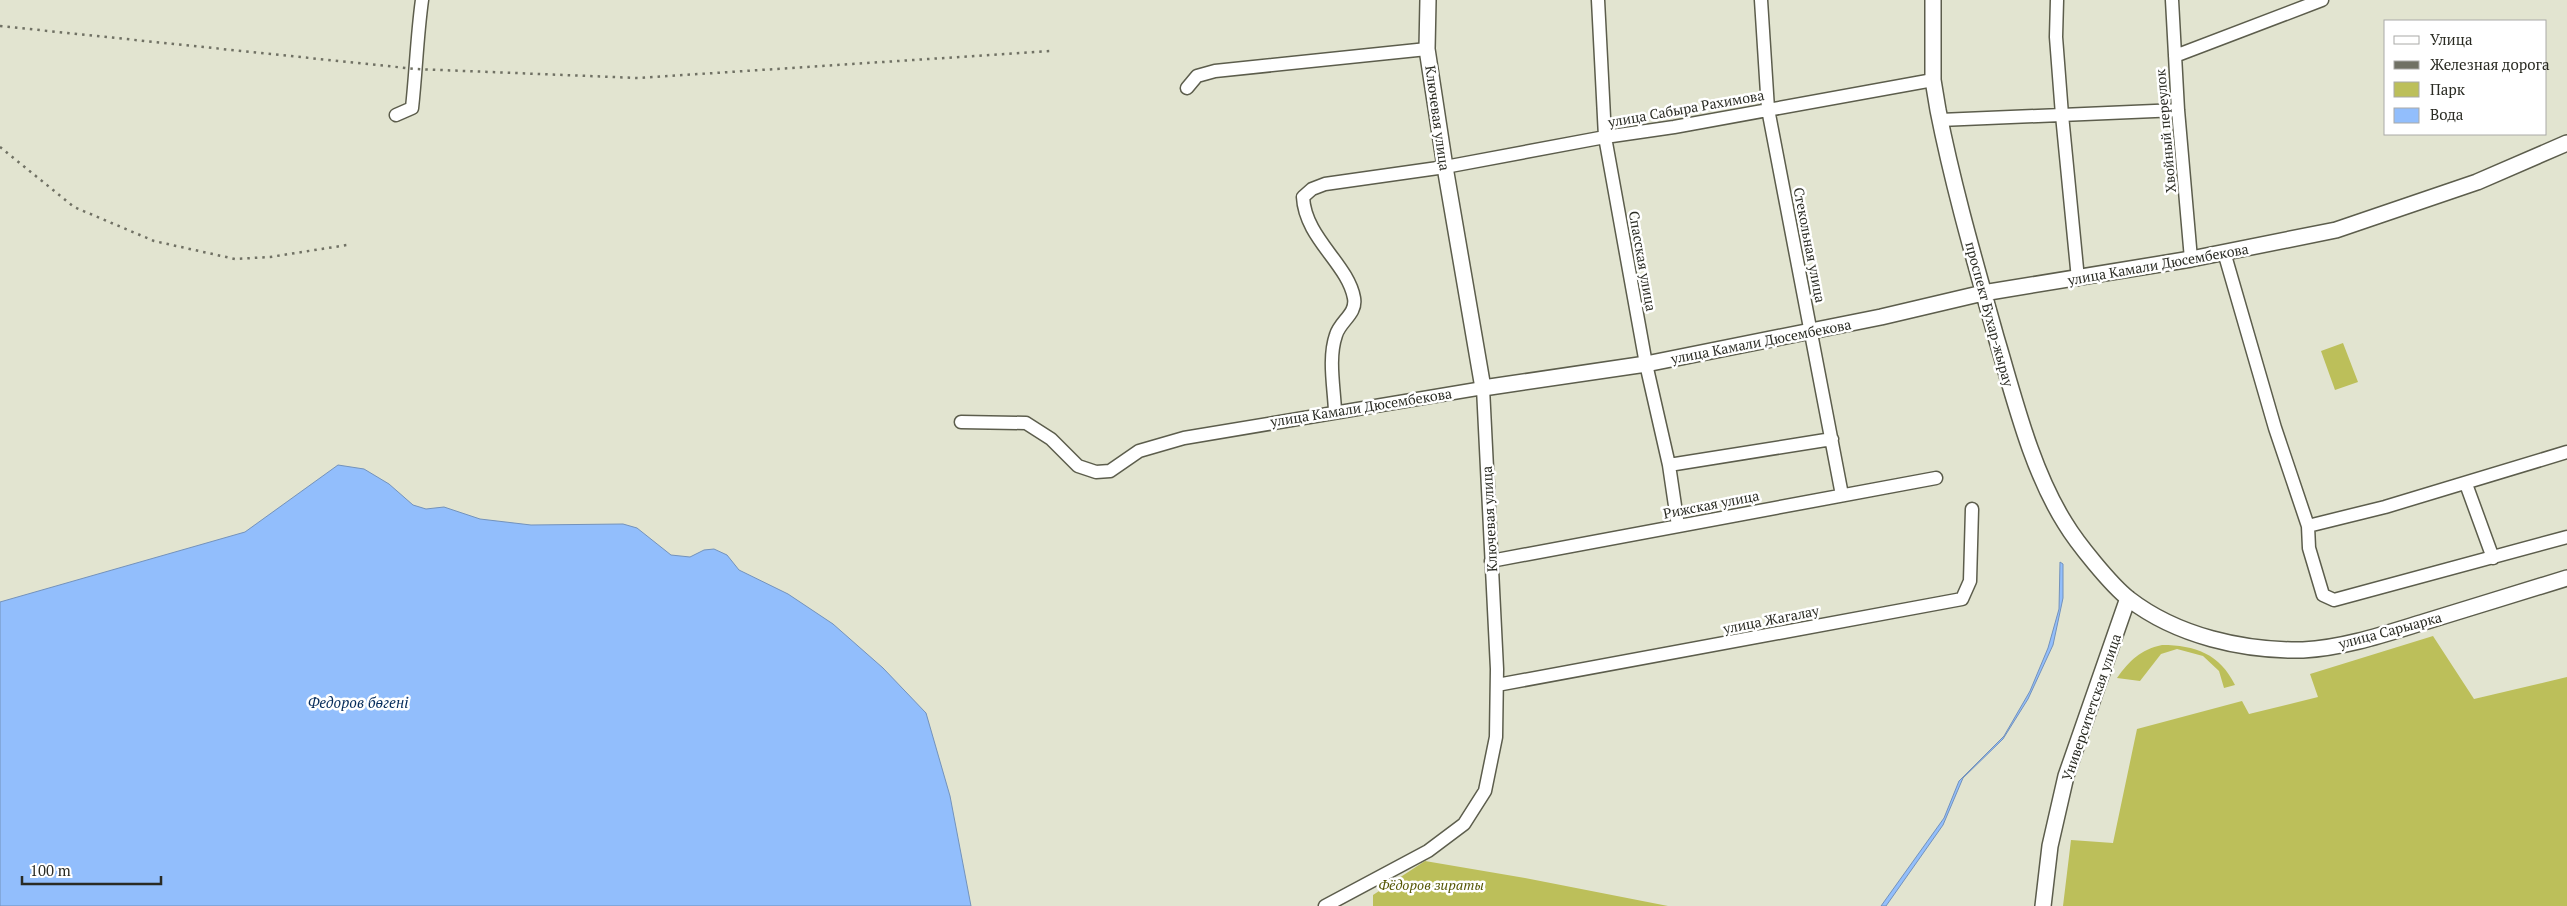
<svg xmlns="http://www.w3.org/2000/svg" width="2567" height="906" viewBox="0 0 2567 906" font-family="'PT Serif',serif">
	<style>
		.green { fill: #bcbf5a }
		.water { fill: #92befc; stroke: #7392bb }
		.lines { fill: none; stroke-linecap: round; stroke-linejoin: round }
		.minor-casing { stroke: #5c5d4c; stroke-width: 15 }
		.major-casing { stroke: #5c5d4c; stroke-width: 18 }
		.minor { stroke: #fff; stroke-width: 12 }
		.major { stroke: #fff; stroke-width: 15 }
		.rail { stroke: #707164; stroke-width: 2.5; stroke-dasharray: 2.5 5; stroke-linecap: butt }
		.labels { text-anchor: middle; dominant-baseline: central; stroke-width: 5; stroke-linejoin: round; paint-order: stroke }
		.street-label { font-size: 14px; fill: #2a2b23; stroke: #fff }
		.park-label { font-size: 14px; font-style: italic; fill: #545604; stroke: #fff }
		.water-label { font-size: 15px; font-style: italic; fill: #062c5b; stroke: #fff }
	</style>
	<rect width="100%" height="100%" fill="#e2e4d0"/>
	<!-- green -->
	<path class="green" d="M2343 343 2358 382 2335 390 2321 351Z
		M2433 636 2474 699 2567 677V906H2063L2071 840 2113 843 2137 729 2242 701 2249 714 2318 697 2310 674Z
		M2162 645C2195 645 2220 654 2235 685L2224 688 2219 671 2203 656 2177 649 2161 654 2140 681 2117 678C2130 660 2140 650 2162 645Z
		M1425 861 1525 878 1668 906H1373V895Z"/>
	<!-- water -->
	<path class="water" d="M338 465 364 469 389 484 413 505 426 509 444 507 480 519 531 525 623 524 637 528 671 555 690 557 704 550 714 549 727 555 739 570 788 594 833 624 883 668 926 713 950 796 971 906H0V602L245 532Z
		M2060 562 2063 564V598L2053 645 2028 699 2003 739 1963 778 1943 825 1886 906H1881L1944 818 1959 781 2004 736 2030 691 2048 648 2059 609Z"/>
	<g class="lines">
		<defs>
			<path id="minor" d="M1598 0 1605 137 1646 364 1669 465 1678 526
				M1761 0 1768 109 1842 495
				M2057 0 2056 37 2062 115 2078 279
				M2172 0 2178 110 2191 259
				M2175 56 2322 0
				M1187 88 1197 76 1215 71 1427 49
				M396 115 412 108C416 72 417 36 422 0
				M1940 120 2178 110
				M2224 252 2275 428 2308 526 2385 507 2567 452
				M1335 411C1334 387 1328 358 1336 335 1340 321 1357 314 1354 298 1348 264 1305 238 1303 197L1312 189 1325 184 1445 167 1605 137 1674 127 1933 80
				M961 422 1026 423 1051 439 1078 466 1096 472 1110 471 1139 451 1184 438 1483 388 1497 669 1496 737 1485 791 1464 824 1428 851 1325 906
				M1669 465 1832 439
				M2466 484 2493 558
				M2308 526 2309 548 2323 595 2334 600 2567 537
				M1491 561 1936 478
				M1497 685 1962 599 1970 581 1972 509"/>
			<path id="major" d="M1428 0 1427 49 1445 167 1483 388 1646 364 1881 317 1983 293 2191 259 2336 230 2477 182 2567 143
				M1933 0V80L1938 110C1953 186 1975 262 1996 337 2014 397 2031 469 2065 523 2077 543 2111 585 2129 599 2177 636 2243 651 2303 650 2344 648 2385 634 2424 622 2472 607 2519 593 2567 578
				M2043 906 2050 846 2066 776 2128 598"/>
		</defs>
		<!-- minor casing -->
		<use href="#minor" class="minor-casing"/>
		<!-- major casing -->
		<use href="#major" class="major-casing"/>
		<!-- minor -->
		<use href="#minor" class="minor"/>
		<!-- major -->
		<use href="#major" class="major"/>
		<!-- rail -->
		<path class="rail" d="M0 26 416 69 638 78 1051 51
			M0 147 74 207 154 241 235 259 270 257 347 245"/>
	</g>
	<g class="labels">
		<!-- street labels -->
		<g class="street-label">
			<text transform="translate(1686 108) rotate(-10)">улица Сабыра Рахимова</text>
			<text transform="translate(1438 118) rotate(82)">Ключевая улица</text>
			<text transform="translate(2165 131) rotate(-95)">Хвойный переулок</text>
			<text transform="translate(1810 245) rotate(79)">Стекольная улица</text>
			<text transform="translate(1643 261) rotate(80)">Спасская улица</text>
			<text transform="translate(2158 264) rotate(-10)">улица Камали Дюсембекова</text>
			<text transform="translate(1990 314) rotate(75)">проспект Бухар-жырау</text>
			<text transform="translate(1761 341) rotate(-11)">улица Камали Дюсембекова</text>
			<text transform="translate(1361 407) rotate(-9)">улица Камали Дюсембекова</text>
			<text transform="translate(1711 504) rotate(-11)">Рижская улица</text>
			<text transform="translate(1489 519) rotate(-93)">Ключевая улица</text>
			<text transform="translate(1771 619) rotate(-11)">улица Жагалау</text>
			<text transform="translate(2390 630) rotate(-15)">улица Сарыарка</text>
			<text transform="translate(2091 707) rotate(-71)">Университетская улица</text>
		</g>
		<!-- park labels -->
		<g class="park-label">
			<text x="1431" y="884">Фёдоров зираты</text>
		</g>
		<!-- water labels -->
		<g class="water-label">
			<text x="358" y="702">Федоров бөгені</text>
		</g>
	</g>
	<!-- legend -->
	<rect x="2384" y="20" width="162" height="115" fill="#ffffff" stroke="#aaaaa7"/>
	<rect x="2394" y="36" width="25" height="8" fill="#ffffff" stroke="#aaaaa7"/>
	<text x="2430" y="45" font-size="15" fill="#2a2b23">Улица</text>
	<rect x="2394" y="61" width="25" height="8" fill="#707164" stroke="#aaaaa7"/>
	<text x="2430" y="70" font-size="15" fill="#2a2b23">Железная дорога</text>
	<rect x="2394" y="82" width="25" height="15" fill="#bcbf5a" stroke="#aaaaa7"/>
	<text x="2430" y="95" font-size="15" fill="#2a2b23">Парк</text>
	<rect x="2394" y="108" width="25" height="15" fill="#92befc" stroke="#aaaaa7"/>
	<text x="2430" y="120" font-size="15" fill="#2a2b23">Вода</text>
	<!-- scale -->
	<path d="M22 876v8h139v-8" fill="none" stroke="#2a2b23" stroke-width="2.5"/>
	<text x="30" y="876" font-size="15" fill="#2a2b23" stroke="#ffffff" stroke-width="4" paint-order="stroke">100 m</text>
</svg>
